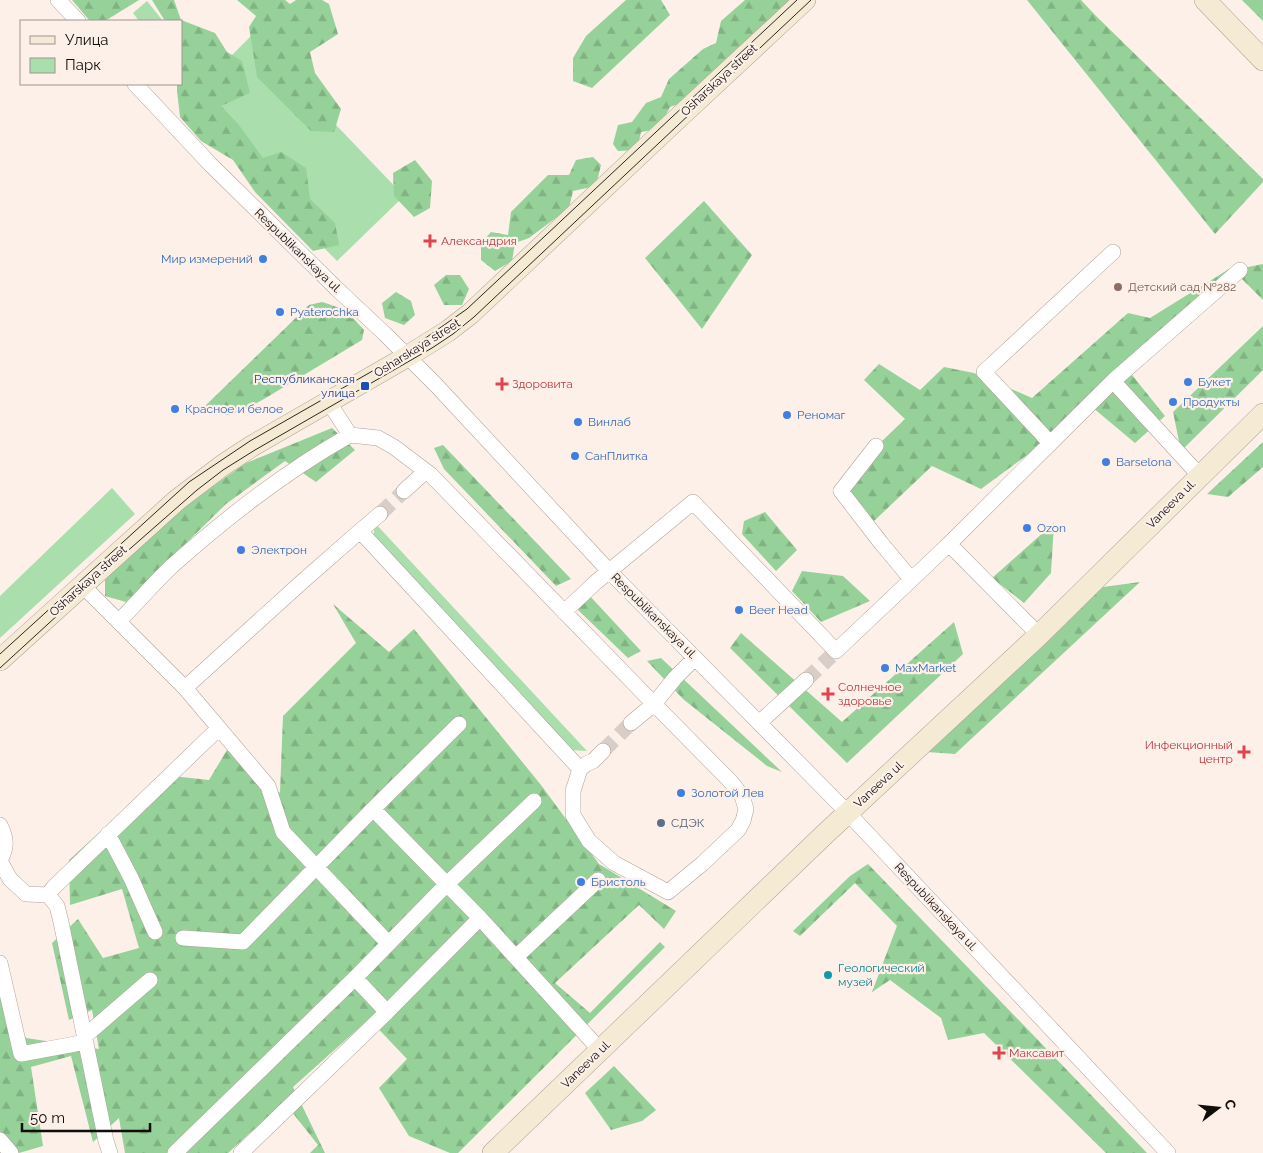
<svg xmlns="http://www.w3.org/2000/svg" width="1263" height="1153" viewBox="0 0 1263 1153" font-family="Raleway,sans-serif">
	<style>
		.green { fill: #aadeac }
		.forest { fill: url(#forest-firs) }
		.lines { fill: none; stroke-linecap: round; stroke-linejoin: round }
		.street-tunnel { stroke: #d9cec7; stroke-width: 15; stroke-dasharray: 15 8; stroke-linecap: butt }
		.street-casing { stroke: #afa39c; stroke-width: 16 }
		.secondary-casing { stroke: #afa39c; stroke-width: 22 }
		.street { stroke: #fff; stroke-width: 15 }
		.secondary { stroke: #f5ead4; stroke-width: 21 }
		.tram { stroke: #2b2623; stroke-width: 1 }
		.health-dot { fill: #e0444e; stroke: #fcf0e8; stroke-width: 2 }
		.shop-dot { fill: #3f7fe0; stroke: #fcf0e8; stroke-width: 2 }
		.education-dot { fill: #8d6e63; stroke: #fcf0e8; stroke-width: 2 }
		.transit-dot { fill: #1a4fb4; stroke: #fcf0e8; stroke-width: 2 }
		.service-dot { fill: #5c6f8a; stroke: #fcf0e8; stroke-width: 2 }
		.culture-dot { fill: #0f9aa8; stroke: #fcf0e8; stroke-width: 2 }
		.labels { text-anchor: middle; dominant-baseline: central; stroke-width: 4.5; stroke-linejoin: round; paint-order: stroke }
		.street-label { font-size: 12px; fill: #110d0b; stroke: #fcf0e8 }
		.health-label { font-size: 12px; fill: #be3a42; stroke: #fcf0e8; text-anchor: start }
		.shop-label { font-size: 12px; fill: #366cbe; stroke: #fcf0e8; text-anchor: start }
		.education-label { font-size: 12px; fill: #785e54; stroke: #fcf0e8; text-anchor: start }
		.transit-label { font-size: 12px; fill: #164399; stroke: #fcf0e8; text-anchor: end }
		.service-label { font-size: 12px; fill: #4e5e75; stroke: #fcf0e8; text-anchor: start }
		.culture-label { font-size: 12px; fill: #0d838f; stroke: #fcf0e8; text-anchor: start }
	</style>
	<defs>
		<pattern id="forest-firs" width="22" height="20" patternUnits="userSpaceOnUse" patternTransform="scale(1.25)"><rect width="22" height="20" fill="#96d199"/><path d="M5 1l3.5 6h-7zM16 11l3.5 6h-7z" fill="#80b282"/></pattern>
	</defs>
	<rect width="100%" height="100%" fill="#fcf0e8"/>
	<!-- green -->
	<path class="green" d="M147 1 163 21H139L133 13Z
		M251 36 404 196 337 261 183 104Z
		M112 488 135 514 0 638V596Z
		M374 522 587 751 569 750 374 540Z"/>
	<!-- forest -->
	<path class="forest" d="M72 0H139L105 21H90Z
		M152 0H174L181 20 215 33 227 52 242 61 250 93 221 106 239 125 263 158 281 152 306 168 310 199 335 223 339 245 313 251 255 192 233 160 201 141 180 117 177 91V84H181V21H165Z
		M237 0H285L290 4 296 0H322L329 4 338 34 310 52 315 73 341 109 334 132 311 131 257 77 249 27 256 16Z
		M626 0H661L670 15 592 88 573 81V58L586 36Z
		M745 0H794L690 100 670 107 659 129 641 132 637 150 618 151 613 144 618 125 632 122 646 103 661 97 669 79 703 49 716 43 721 21Z
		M1027 0H1081L1095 15 1263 179V182L1215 234Z
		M1242 0H1263V21Z
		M593 157 601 165 596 186 573 191 569 208 529 238 515 243 512 261 495 271 481 260V243L491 232 508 235 511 212 548 175H569L576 160Z
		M415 160 432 181 430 208 414 217 394 196 393 173Z
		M704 201 752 255 702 329 645 258Z
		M1263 264V300L1239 276 1132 375 1165 416 1135 443 1092 407 981 489 932 466 874 521 834 487 905 419 864 380 879 364 920 390 944 367 974 373 1032 398 1128 313 1150 318 1229 269 1248 267Z
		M446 275H460L469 289 462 305H444L434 285Z
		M396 292 411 301 415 315 404 325 385 318 382 303Z
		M322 302C345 309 348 312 364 330L362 340 264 399 244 410 229 415H214L204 407 309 305Z
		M1263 326V370L1181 451 1173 412Z
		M332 428 355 450 316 482 285 461 226 504 126 602 105 596V579L183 507 246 463Z
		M1263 442V467L1228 497 1207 494Z
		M443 445 571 579 556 586 444 469 434 448Z
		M765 512 797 550 776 571 742 534 744 521Z
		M1054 523 1051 573 1024 603 992 578Z
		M802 571 843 576 870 601 821 622 792 591Z
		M1140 582 955 754 927 752 1103 587Z
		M588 594 641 651 628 658 577 609Z
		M333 604 389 652 414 629 541 785 599 864 676 911 664 929 639 905 555 983 590 1013 660 942 665 947 458 1153H450L409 1136 379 1088 407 1059 369 1019 293 1087 325 1153H310L318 1145 284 1102 228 1153H125L119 1118 93 1142 71 1056 31 1067 43 1146 19 1153 0 1132V991L26 1038 99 1049 92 1010 69 1020 52 943 78 919 103 958 139 948 122 889 70 905 69 860 163 775 209 780 227 750 280 793 283 716 356 643Z
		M954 622 963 654 847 763 730 648 741 633 842 722Z
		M661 658 782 772 767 766 683 699 647 661Z
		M868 864 1147 1153H1106L984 1033 948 1040 941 1018 890 980 872 992 897 926 855 883 800 936 793 931 850 876Z
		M614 1066 656 1110 642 1121 611 1130 585 1093Z"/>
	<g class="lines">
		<!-- street-tunnel -->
		<path class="street-tunnel" d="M380 514 404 491
			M806 680 831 656
			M603 751 631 723"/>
		<defs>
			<path id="street" d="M58 0 78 21
				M135 84 210 164 336 288 385 334 436 385 609 571 848 813 1168 1153
				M1113 381 1200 476
				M328 401 350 435 378 438 394 447 431 475 654 704 731 782 742 796 746 809 743 821 738 830 702 864 668 892 614 863 589 841 573 815V791L580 769 360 531 380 514
				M1050 444 1042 434 984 372 1113 252
				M876 446 841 491 881 543 911 579
				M404 491 426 471
				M83 586 185 688 268 786 283 832 388 943
				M564 612 596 582 693 502 836 651 949 544
				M119 621C137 603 154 583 172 566 227 517 286 471 350 435
				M1039 635 949 544 1113 381 1240 270
				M185 688 303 581 360 531
				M631 723 654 704 675 678 695 658
				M759 723 806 680
				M580 769 586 764 593 761 603 751
				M373 809 480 918
				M0 825C7 839 7 847 0 861
				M108 834 131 878 155 932
				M0 861 10 879 26 894 48 895 57 906 61 922 106 1141 110 1153
				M48 895 53 888 219 728
				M183 938 243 942 373 809 459 724
				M516 957 598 880
				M0 963 21 1054 86 1042
				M387 1012 480 918 600 1050
				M85 1036 150 980
				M0 1140 11 1153
				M175 1153 355 978 448 883 534 801
				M241 1153 387 1012 355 978"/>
			<path id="secondary" d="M1205 0 1263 60
				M0 660 177 500 223 465 252 446 408 356 448 331 470 314 677 119 805 0
				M493 1153 825 834 1039 635 1263 414"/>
		</defs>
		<!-- street casing -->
		<use href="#street" class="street-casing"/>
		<!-- secondary casing -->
		<use href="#secondary" class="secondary-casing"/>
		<!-- street -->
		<use href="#street" class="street"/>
		<!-- secondary -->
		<use href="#secondary" class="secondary"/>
		<!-- tram -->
		<path class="tram" d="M0 654 189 482 250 441 404 353 467 309 797 0
			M0 668 132 547 197 490 223 470 255 450 432 348 453 334 474 317 811 0"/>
	</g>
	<!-- markers -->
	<g class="health-dot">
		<path d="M427.5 233.5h5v5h5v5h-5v5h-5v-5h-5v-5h5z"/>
		<path d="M499.5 376.5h5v5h5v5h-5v5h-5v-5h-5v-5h5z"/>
		<path d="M825.5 686.5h5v5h5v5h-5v5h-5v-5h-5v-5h5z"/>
		<path d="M1241.5 744.5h5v5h5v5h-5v5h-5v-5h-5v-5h5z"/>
		<path d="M996.5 1045.5h5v5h5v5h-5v5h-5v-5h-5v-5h5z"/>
	</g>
	<g class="shop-dot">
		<circle cx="263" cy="259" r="5"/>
		<circle cx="280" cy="312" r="5"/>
		<circle cx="1188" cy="382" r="5"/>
		<circle cx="1173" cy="402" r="5"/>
		<circle cx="175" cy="409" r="5"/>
		<circle cx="787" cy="415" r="5"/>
		<circle cx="578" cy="422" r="5"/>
		<circle cx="575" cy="456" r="5"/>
		<circle cx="1106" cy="462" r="5"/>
		<circle cx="1027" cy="528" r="5"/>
		<circle cx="241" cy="550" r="5"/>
		<circle cx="739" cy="610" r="5"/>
		<circle cx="885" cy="668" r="5"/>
		<circle cx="681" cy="793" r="5"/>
		<circle cx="581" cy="882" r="5"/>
	</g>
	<circle class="education-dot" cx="1118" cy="287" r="5"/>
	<rect class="transit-dot" x="360" y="381" width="10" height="10" rx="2.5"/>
	<circle class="service-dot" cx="661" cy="823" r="5"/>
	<circle class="culture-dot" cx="828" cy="975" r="5"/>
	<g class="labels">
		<!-- street labels -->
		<g class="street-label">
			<text transform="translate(719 80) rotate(-43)">Osharskaya street</text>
			<text transform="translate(298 251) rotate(44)">Respublikanskaya ul.</text>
			<text transform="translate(417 348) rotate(-32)">Osharskaya street</text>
			<text transform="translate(1171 504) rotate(-45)">Vaneeva ul.</text>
			<text transform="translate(88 581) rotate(-42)">Osharskaya street</text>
			<text transform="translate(654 616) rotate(45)">Respublikanskaya ul.</text>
			<text transform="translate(879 784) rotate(-43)">Vaneeva ul.</text>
			<text transform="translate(936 907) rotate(47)">Respublikanskaya ul.</text>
			<text transform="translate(586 1064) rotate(-44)">Vaneeva ul.</text>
		</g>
		<!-- health labels -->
		<g class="health-label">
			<text x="441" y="241">Александрия</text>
			<text x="512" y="384">Здоровита</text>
			<text x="838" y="687">Солнечное<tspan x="838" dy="14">здоровье</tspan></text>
			<text x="1233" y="745" text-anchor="end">Инфекционный<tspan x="1233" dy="14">центр</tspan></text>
			<text x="1009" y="1053">Максавит</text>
		</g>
		<!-- shop labels -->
		<g class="shop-label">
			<text x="253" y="259" text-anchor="end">Мир измерений</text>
			<text x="290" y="312">Pyaterochka</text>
			<text x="1198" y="382">Букет</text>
			<text x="1183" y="402">Продукты</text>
			<text x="185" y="409">Красное и белое</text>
			<text x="797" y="415">Реномаг</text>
			<text x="588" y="422">Винлаб</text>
			<text x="585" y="456">СанПлитка</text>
			<text x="1116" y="462">Barselona</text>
			<text x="1037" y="528">Ozon</text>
			<text x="251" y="550">Электрон</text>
			<text x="749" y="610">Beer Head</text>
			<text x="895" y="668">MaxMarket</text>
			<text x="691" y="793">Золотой Лев</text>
			<text x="591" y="882">Бристоль</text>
		</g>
		<!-- education labels -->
		<g class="education-label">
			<text x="1128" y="287">Детский сад №282</text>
		</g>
		<!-- transit labels -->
		<g class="transit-label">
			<text x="355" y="379">Республиканская<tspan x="355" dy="14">улица</tspan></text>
		</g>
		<!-- service labels -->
		<g class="service-label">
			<text x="671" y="823">СДЭК</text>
		</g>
		<!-- culture labels -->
		<g class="culture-label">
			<text x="838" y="968">Геологический<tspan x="838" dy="14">музей</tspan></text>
		</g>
	</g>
	<!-- legend -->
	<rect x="20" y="20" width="162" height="65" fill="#fcf0e8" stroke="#9e9590"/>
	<rect x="30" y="36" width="25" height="8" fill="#f5ead4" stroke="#9e9590"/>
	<text x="65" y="45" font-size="15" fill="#110d0b">Улица</text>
	<rect x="30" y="58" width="25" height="15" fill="#aadeac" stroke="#9e9590"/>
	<text x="65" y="70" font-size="15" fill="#110d0b">Парк</text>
	<!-- north arrow -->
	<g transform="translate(1218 1108) rotate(74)" stroke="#fcf0e8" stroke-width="4" paint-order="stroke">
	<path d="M0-4L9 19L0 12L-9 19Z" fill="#110d0b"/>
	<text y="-8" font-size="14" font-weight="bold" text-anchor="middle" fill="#110d0b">С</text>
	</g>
	<!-- scale -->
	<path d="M22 1123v8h128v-8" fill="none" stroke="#110d0b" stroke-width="2.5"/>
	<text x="30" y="1123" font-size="15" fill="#110d0b" stroke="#fcf0e8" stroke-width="4" paint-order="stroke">50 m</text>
</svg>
